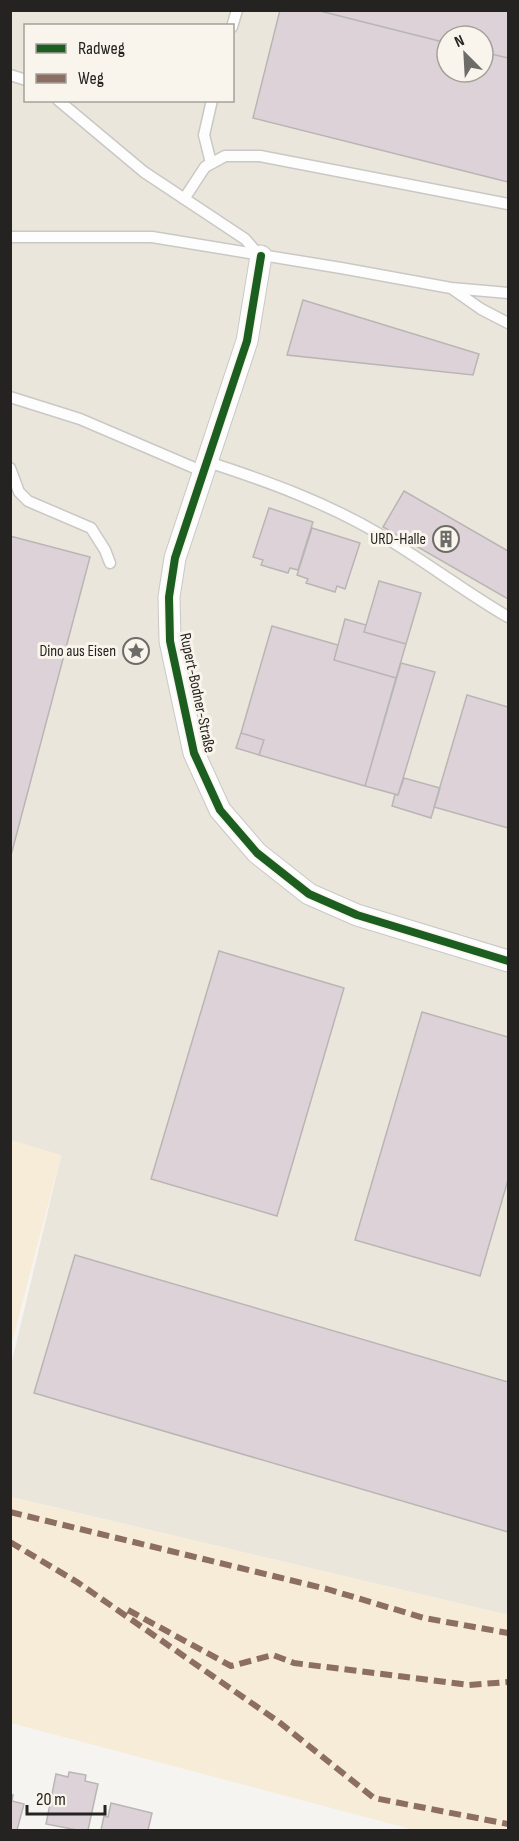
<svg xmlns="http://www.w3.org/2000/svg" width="519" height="1841" viewBox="0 0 519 1841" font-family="'Sofia Sans Condensed',sans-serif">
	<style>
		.built { fill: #ebe6dc; fill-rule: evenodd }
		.green { fill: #f7ecd8 }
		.building { fill: #ddd2d7; stroke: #b8b6b5; stroke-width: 1.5 }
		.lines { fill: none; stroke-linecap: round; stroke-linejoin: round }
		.service-casing { stroke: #c9c8c5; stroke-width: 13 }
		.minor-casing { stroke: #c9c8c5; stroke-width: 23 }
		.service { stroke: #fefdfd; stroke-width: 10 }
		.minor { stroke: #fefdfd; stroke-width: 21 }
		.quiet { stroke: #8d6e63; stroke-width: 6; stroke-dasharray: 12 6; stroke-linecap: butt }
		.cycleway-casing { stroke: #f9f5ed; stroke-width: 11 }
		.cycleway { stroke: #1b5e20; stroke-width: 8 }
		.labels { text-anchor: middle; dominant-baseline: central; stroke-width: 6; stroke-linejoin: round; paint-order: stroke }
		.poi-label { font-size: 16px; fill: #252321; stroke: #f9f5ed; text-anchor: end }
		.street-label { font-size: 16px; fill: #252321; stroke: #f9f5ed }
	</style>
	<rect width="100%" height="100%" fill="#f6f4f0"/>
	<!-- built -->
	<path class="built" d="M11 11H508V1615L11 1497V1365L61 1156 10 1140ZM26 26H232V100H26ZM447 36H483V72H447Z"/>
	<!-- green -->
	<path class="green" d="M11 1140 61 1155 11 1346 10 1140Z
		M10 1497 508 1615V1830H414L11 1723Z"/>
	<!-- building -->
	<path class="building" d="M280 10H316L447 43V72H483V52L508 58V182L253 118Z
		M316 10H508V58L483 52V36H447V43Z
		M303 300 479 354 473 375 287 355Z
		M404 491 508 551V599L383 527Z
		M269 508 313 522 298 570 290 568 288 573 261 565 263 560 253 557Z
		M312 528 360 543 345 589 337 586 335 592 306 583 308 579 297 575Z
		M10 536 90 557 10 859Z
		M379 581 421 593 406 644 364 632Z
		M345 619 366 625 364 632 406 644 396 678 334 660Z
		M272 626 338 645 334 660 396 678 365 786 259 755 264 740 241 733Z
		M401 663 435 672 398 795 365 786Z
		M467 695 508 707V828L434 807Z
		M241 733 264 740 259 755 236 748Z
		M404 778 440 788 431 818 392 806 395 794 398 795Z
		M219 951 344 988 277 1216 151 1179Z
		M422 1012 508 1037V1180L480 1276 355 1240Z
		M75 1255 508 1382V1532L34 1393Z
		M69 1772 86 1775 85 1781 98 1784 88 1830H77L46 1824 56 1774 68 1777Z
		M10 1795H13L12 1801 24 1804 17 1830H10Z
		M111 1803 152 1813 148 1830H101L104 1816 108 1817Z"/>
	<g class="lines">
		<defs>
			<path id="service" d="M232 27 237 10
				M10 75 26 80
				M58 100 144 172 245 239 260 256
				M211 163 204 135 212 100
				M184 199 205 167 225 156H260L508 204
				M10 237H152L341 268 451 288 508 293
				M451 288 481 309 508 323
				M10 397 80 419 204 472
				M208 462C267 481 327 503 381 535 425 561 465 592 508 617
				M10 468 19 492 28 501 91 528 105 550 110 563"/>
			<path id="minor" d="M261 256 247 341 175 558 169 597 170 641 194 753 220 810 257 853 309 894 357 915 508 961"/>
		</defs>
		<!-- service casing -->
		<use href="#service" class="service-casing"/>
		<!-- minor casing -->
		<use href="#minor" class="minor-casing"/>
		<!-- service -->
		<use href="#service" class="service"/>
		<!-- minor -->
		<use href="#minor" class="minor"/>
		<!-- quiet -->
		<path class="quiet" d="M10 1512 327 1589 424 1618 508 1633
			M10 1542 77 1582 279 1722 374 1798 508 1824
			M128 1610 231 1666 273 1655 294 1663 469 1685 508 1682"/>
		<defs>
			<path id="cycleway" d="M261 256 247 341 175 558 169 597 170 641 194 753 220 810 257 853 309 894 357 915 508 961"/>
		</defs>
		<!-- cycleway casing -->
		<use href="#cycleway" class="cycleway-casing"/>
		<!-- cycleway -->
		<use href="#cycleway" class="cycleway"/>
	</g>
	<!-- icons -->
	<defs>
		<symbol id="building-ring" viewBox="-11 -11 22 22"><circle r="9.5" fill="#f9f5ed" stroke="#6e6c69" stroke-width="1.5"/><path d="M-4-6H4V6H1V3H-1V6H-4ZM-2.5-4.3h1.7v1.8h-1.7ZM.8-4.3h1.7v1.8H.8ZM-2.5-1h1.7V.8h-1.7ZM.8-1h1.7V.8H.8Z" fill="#6e6c69"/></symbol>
		<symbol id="sight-ring" viewBox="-11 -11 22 22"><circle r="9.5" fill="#f9f5ed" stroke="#6e6c69" stroke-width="1.5"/><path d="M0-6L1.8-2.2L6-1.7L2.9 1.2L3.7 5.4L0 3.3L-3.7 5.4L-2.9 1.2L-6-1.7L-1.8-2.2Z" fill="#6e6c69"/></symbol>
	</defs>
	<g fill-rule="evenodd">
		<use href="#building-ring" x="431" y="524" width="30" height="30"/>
		<use href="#sight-ring" x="121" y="636" width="30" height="30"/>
	</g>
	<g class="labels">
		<!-- poi labels -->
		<g class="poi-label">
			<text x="426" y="539">URD-Halle</text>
			<text x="116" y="651">Dino aus Eisen</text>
		</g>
		<!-- street labels -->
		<g class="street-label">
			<text transform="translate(197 693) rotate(78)">Rupert-Bodner-Straße</text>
		</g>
	</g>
	<!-- border -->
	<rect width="519" height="1841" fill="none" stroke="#252321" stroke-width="24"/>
	<!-- legend -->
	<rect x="24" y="24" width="210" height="78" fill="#f9f5ed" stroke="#a4a19b" stroke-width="1.5"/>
	<rect x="36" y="44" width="30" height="9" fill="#1b5e20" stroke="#a4a19b" stroke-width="1.5"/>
	<text x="78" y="54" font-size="18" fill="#252321">Radweg</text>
	<rect x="36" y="74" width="30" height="9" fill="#8d6e63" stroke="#a4a19b" stroke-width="1.5"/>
	<text x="78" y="84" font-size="18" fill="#252321">Weg</text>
	<!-- north arrow -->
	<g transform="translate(465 54) rotate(336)"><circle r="28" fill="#f9f5ed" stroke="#a4a19b" stroke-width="1.5"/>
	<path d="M0-4.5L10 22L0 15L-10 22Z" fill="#6e6c69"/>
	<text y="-9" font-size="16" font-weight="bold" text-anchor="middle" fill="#252321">N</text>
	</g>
	<!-- scale -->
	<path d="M27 1805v9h78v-9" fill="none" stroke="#252321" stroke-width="3"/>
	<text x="36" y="1805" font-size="18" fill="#252321" stroke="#f9f5ed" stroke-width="4.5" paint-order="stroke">20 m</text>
</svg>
